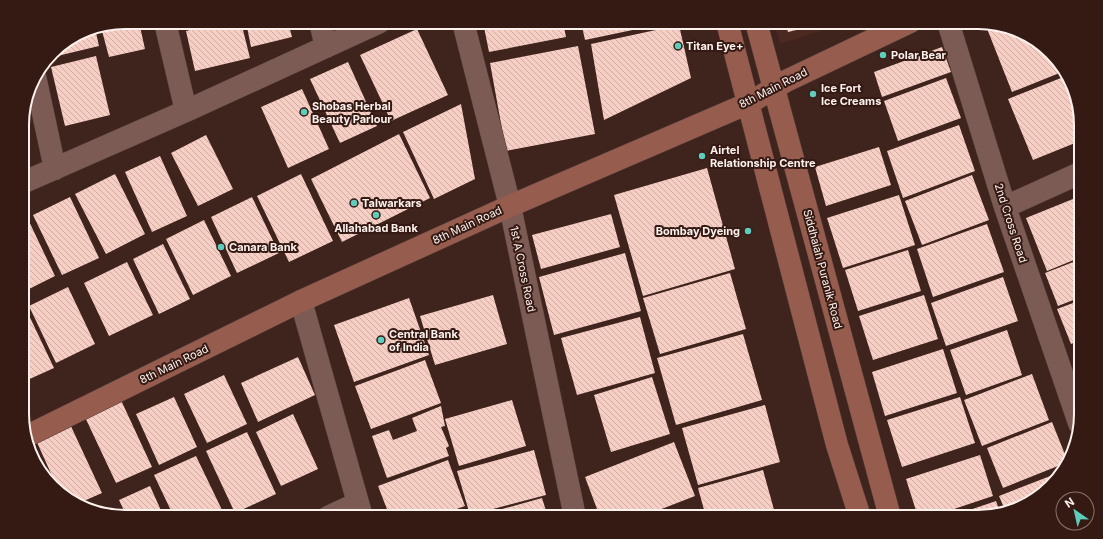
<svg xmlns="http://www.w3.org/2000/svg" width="1103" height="539" viewBox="0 0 1103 539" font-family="Inter,sans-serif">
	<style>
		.built { fill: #4b2820 }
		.building { fill: url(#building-back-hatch) }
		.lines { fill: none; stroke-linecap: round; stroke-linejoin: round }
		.street-casing { stroke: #553e39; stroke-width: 23 }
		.secondary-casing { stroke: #553e39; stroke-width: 23 }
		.street { stroke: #7b5b53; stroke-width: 22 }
		.secondary { stroke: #965c4e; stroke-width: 22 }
		.poi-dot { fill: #5bcebc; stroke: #351a13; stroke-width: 1.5 }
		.labels { text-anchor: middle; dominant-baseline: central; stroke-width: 4; stroke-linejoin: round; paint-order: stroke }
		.poi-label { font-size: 11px; font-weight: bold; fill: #fdf1ee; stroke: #351a13; text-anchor: start }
		.street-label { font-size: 11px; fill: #fdf1ee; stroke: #351a13 }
		.rim { fill: none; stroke: #fdf1ee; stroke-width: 2 }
	</style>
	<defs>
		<pattern id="building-back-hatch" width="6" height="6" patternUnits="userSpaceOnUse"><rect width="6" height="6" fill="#f7cec4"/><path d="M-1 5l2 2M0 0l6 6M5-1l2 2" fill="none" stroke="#ccaca5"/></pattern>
	</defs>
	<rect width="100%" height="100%" fill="#3f231d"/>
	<!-- built -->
	<path class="built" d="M774 22H849L780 44Z"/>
	<!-- building -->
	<path class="building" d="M125 22H139L145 49 109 57 101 27Z
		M222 22H241L250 58 195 71 186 31Z
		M246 22H288L292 37 251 47Z
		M483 22H563L566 37 489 52Z
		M581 22H666V23L585 40Z
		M785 22H826V23L788 32Z
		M679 25 691 78 604 120 591 44Z
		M990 25 1023 33 1058 63 1062 72 1012 92 986 26Z
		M95 28 99 46 49 58 57 48 86 30Z
		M417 29 448 95 391 121 360 55Z
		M578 46 595 134 506 151 490 63Z
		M942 47 951 72 882 97 874 72Z
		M96 56 110 115 65 126 51 67Z
		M348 62 377 126 340 143 310 79Z
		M1066 76 1080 112V141L1033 160 1008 99Z
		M946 78 961 118 898 141 884 101Z
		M302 89 329 149 288 168 261 107Z
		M461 104 475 179 434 199 403 132Z
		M959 125 975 171 903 198 887 151Z
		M399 134 430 198 342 242 311 179Z
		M206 135 233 189 198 206 171 153Z
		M22 139 28 162 22 163Z
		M879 147 891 185 826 206 815 167Z
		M160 156 187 216 152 232 125 172Z
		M707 168 735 269 643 296 614 195Z
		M115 174 145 234 106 254 75 194Z
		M301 174 333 241 289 262 257 196Z
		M972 175 989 220 922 245 905 201Z
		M899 195 915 245 843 268 827 218Z
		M70 197 99 258 62 275 33 215Z
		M252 197 279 253 237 273 211 217Z
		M1073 199 1080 219 1081 257 1047 271 1026 218Z
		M611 214 620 247 541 269 532 235Z
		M26 215 55 276 23 292 22 217Z
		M204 220 231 276 193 295 166 239Z
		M987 224 1004 272 933 297 917 249Z
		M163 244 190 299 159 314 133 259Z
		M908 250 921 291 858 311 845 270Z
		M625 253 641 311 554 335 539 277Z
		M1081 259V297L1058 306 1045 273Z
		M127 262 153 315 109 336 84 283Z
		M730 273 746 329 660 354 643 298Z
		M1003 277 1018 321 946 346 931 303Z
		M68 287 95 344 56 363 29 306Z
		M493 295 507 344 435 365 420 316Z
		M924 295 938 339 873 360 859 316Z
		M409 298 429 355 354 382 334 325Z
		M1081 300V340L1071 344 1057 309Z
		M25 307 54 368 23 382V308Z
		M640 317 655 373 577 395 561 338Z
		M1007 330 1022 375 966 395 950 350Z
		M743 334 762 400 676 425 657 358Z
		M1081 344V366L1073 347Z
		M943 349 957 393 885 416 872 372Z
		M298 357 315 395 258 422 241 383Z
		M425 360 441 403 371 429 355 386Z
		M1032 374 1049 420 982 446 964 400Z
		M224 375 247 424 207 443 184 394Z
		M652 377 670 434 611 452 594 395Z
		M174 397 197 447 159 465 136 414Z
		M960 397 975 443 902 467 887 420Z
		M120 398 152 467 116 483 84 415Z
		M512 400 526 446 459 466 445 419Z
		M765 405 780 462 698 485 682 428Z
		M441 406 445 426 441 427 449 446 446 448 449 456 387 478 372 436 389 430 393 440 417 431 412 418Z
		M293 414 318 469 281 486 256 432Z
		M69 422 102 493 77 504 58 489 35 438Z
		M1052 422 1068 462 1003 488 987 448Z
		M247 432 276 494 235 513 206 451Z
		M674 442 695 496 641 517H600L585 477Z
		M534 450 546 495 470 515 457 471Z
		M980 455 993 496 930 517H918L906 479Z
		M196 456 222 510 207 517H174L154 475Z
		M448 460 465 506 434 517H390L378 486Z
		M763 470 776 517H706L698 488Z
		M1058 473 1035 499 1005 510 999 496Z
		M150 486 164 517H127L119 500Z
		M542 498 548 517H477V516Z
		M996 501 1000 512 984 517H949Z
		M463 511 466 517H447Z"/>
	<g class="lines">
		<defs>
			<path id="street" d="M165 22 186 111
				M320 22 326 47
				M463 22 510 206 575 517
				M948 22 1005 207 1079 423
				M35 76 55 169
				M22 183 186 111 380 22
				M1005 207 1080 173
				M301 301 362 517
				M328 517 358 503"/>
			<path id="secondary" d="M727 22 837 445 860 517
				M756 22 890 517
				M27 436 301 301 510 206 749 103 786 81 910 22"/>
		</defs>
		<!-- street casing -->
		<use href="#street" class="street-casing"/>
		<!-- secondary casing -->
		<use href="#secondary" class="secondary-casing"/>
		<!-- street -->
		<use href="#street" class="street"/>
		<!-- secondary -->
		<use href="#secondary" class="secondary"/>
	</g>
	<!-- markers -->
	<g class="poi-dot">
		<circle cx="678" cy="46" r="4"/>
		<circle cx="883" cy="55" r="4"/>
		<circle cx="813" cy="94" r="4"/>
		<circle cx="304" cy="112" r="4"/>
		<circle cx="702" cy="156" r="4"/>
		<circle cx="354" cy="203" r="4"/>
		<circle cx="376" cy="215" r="4"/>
		<circle cx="748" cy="231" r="4"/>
		<circle cx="221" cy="247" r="4"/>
		<circle cx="381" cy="340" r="4"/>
	</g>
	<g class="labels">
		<!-- poi labels -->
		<g class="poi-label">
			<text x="686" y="46">Titan Eye+</text>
			<text x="891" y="55">Polar Bear</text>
			<text x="821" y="88">Ice Fort<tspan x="821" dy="13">Ice Creams</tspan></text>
			<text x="312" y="106">Shobas Herbal<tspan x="312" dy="13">Beauty Parlour</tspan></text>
			<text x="710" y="150">Airtel<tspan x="710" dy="13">Relationship Centre</tspan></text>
			<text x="362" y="203">Talwarkars</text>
			<text x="376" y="228" text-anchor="middle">Allahabad Bank</text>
			<text x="740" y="231" text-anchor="end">Bombay Dyeing</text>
			<text x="229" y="247">Canara Bank</text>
			<text x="389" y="334">Central Bank<tspan x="389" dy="13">of India</tspan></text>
		</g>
		<!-- street labels -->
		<g class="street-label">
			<text transform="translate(773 88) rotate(-27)">8th Main Road</text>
			<text transform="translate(1011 223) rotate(72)">2nd Cross Road</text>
			<text transform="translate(467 225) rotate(-25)">8th Main Road</text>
			<text transform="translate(523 269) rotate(78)">1st A Cross Road</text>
			<text transform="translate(823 269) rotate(75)">Siddhaiah Puranik Road</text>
			<text transform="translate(174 364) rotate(-26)">8th Main Road</text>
		</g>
	</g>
	<!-- crop -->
	<path d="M0 0H1103V539H0ZM125 29H978A96 96 0 0 1 1074 125V414A96 96 0 0 1 978 510H125A96 96 0 0 1 29 414V125A96 96 0 0 1 125 29Z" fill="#351a13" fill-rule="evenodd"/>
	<path class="rim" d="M125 29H978A96 96 0 0 1 1074 125V414A96 96 0 0 1 978 510H125A96 96 0 0 1 29 414V125A96 96 0 0 1 125 29Z"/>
	<!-- north arrow -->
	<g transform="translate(1075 511) rotate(326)"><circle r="19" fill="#351a13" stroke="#85706b"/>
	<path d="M0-3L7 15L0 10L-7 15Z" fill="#5bcebc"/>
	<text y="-6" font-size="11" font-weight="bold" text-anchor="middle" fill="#fdf1ee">N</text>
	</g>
</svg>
